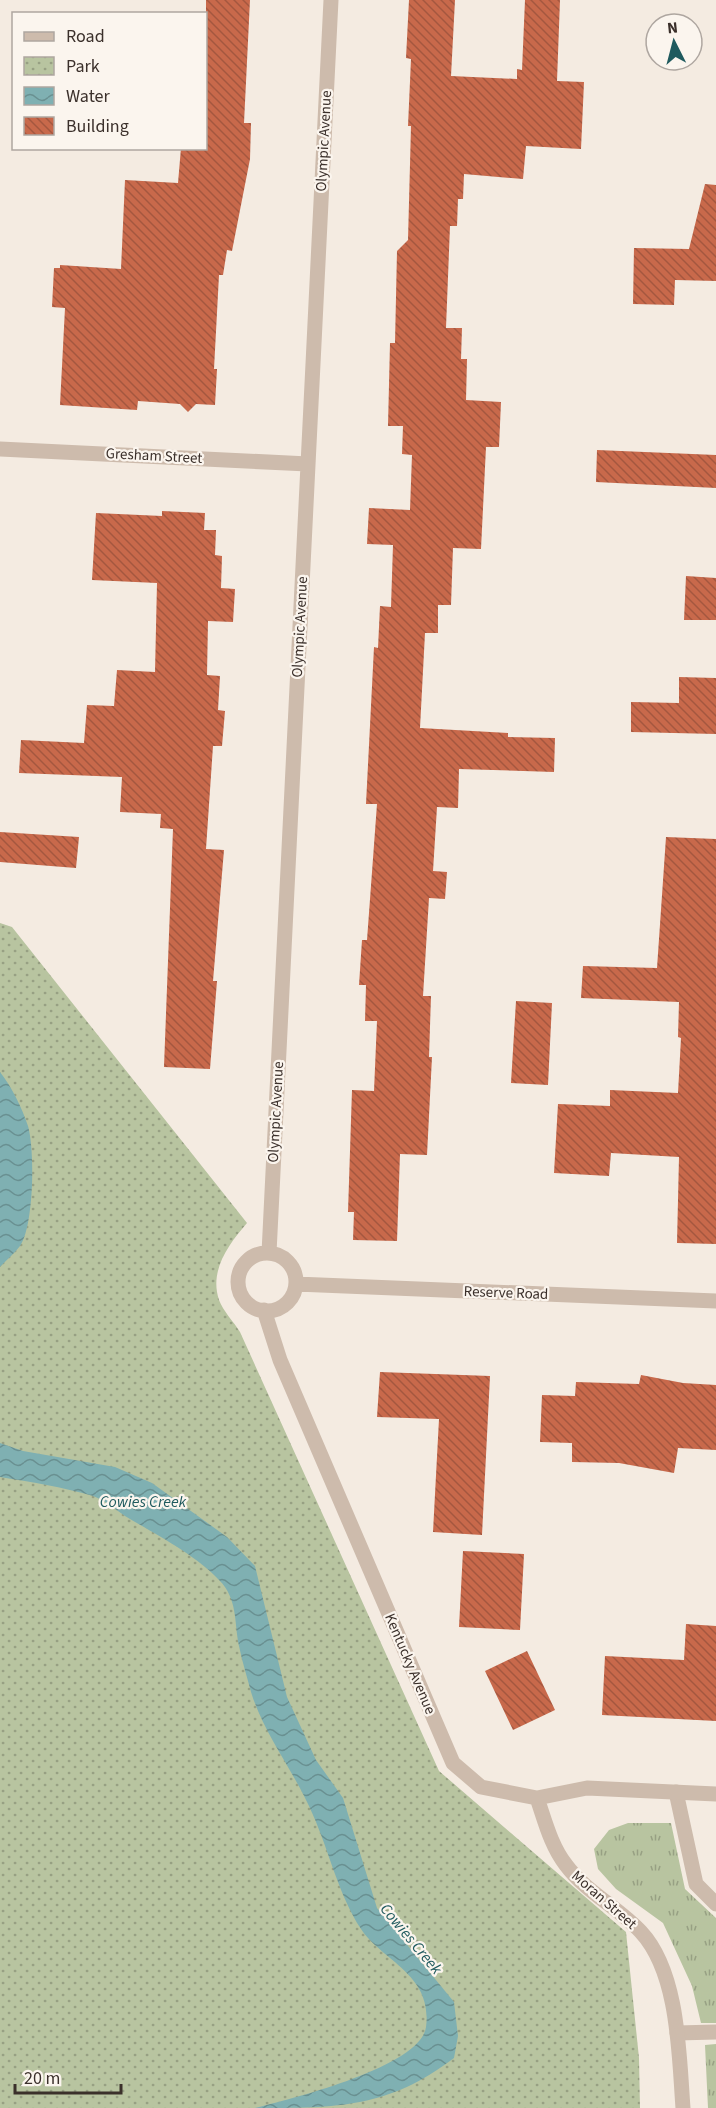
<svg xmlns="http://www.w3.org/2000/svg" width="716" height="2108" viewBox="0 0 716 2108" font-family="'Source Sans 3',sans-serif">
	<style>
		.grass { fill: url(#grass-tufts) }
		.park { fill: url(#park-dots) }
		.water { fill: url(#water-waves) }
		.building { fill: url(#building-back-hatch) }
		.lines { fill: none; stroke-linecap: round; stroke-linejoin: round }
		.service { stroke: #cdbbac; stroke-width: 15 }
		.minor { stroke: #cdbbac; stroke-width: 15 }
		.labels { text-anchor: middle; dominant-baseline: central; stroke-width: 4.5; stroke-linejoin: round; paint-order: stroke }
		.street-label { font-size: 15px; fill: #3b302b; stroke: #fbf5ee }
		.water-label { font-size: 16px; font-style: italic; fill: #1f5a5e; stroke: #fbf5ee }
	</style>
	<defs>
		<pattern id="grass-tufts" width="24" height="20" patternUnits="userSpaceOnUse" patternTransform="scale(1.5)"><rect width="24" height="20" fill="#b8c4a0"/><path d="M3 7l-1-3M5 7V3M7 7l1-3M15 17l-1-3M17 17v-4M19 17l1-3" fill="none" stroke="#97a083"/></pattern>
		<pattern id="park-dots" width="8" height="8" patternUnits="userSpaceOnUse" patternTransform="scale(1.5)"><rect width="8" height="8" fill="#b8c4a0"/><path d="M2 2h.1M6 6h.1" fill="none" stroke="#97a083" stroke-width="1.8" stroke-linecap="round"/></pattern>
		<pattern id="water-waves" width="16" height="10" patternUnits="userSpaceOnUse" patternTransform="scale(1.5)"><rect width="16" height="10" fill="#7fb0b2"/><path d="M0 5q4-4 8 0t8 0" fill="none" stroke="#699091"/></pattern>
		<pattern id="building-back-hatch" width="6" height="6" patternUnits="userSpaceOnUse" patternTransform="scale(1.5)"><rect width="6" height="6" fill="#c8694b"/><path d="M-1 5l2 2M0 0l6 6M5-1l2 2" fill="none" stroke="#a4573f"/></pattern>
	</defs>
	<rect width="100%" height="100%" fill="#f4ebe1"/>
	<!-- grass -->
	<path class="grass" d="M628 1823H671L685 1889 716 1918V2023H701L692 1986 663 1923 616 1889 598 1869 594 1849 609 1830Z
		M716 2044V2108H708L705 2045Z"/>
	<!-- park -->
	<path class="park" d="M0 923 12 927 247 1223C229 1244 209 1270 219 1300 223 1311 234 1322 240 1332L439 1771 626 1932 639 2058 640 2108H0Z"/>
	<!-- water -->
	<path class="water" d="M0 1072C12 1087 22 1108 28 1126 35 1150 34 1226 20 1246 14 1254 6 1260 0 1267Z
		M0 1443 23 1451 115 1467 152 1483 227 1537 255 1566 287 1697 316 1760 343 1798 377 1908 454 2002 458 2036 454 2058C388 2108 339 2108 255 2108 290 2099 421 2067 426 2027 433 1974 382 1961 361 1929 339 1896 329 1851 313 1815 295 1772 265 1737 251 1692 247 1677 242 1661 239 1646 234 1622 238 1599 219 1580 196 1555 155 1534 125 1516 115 1509 104 1500 93 1496 62 1487 31 1482 0 1477Z"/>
	<!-- building -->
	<path class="building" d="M206 0H250L244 123H251L250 159 232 251 227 250 223 275H219L214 369H217L215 405 196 404 188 412 180 404 138 401 137 410 60 405 65 308 52 307 54 268H60V265L121 269 125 180 178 183 181 148H206Z
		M409 0H455L451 76 517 79V69L522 70 525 0H560L557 81 584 82 581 149 526 146 523 179 464 174 463 199H458L457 226H450L446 328H462L461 359H467L466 400 501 402 499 447H486L481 549 453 548 451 605H438V633H425L420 728 508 733V737L555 738 554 772 459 769 458 808 437 807 433 871 447 872 445 899 429 898 423 996H431L429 1057H432L427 1155 400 1154 397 1241 353 1240 354 1212H348L352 1090 374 1091 377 1021H365L366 985H359L362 940H367L377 804H366L374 647 378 648 380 606 391 607 393 545 367 544 369 508 410 510 412 455 402 454 403 426H388L390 343H395L397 251 408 240 411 126H408L411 59 406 58Z
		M705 184 716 185V281L675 280 674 305 633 304 634 248 689 249Z
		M597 450 716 455V488L596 482Z
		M162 511 205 513 204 530H216L215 555 222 556 221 588 235 589 233 622 208 621 207 675 220 676 218 710 225 711 222 746H213L206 849 224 850 213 981H217L210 1069 164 1067 173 829 160 828 161 814 120 812 122 777 19 773 21 740 84 743 87 705 114 706 117 670 155 672 157 583 92 580 96 513 162 516Z
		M686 576 716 578V620H684Z
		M679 677 716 678V734L631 732V702L679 703Z
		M0 832 79 837 76 868 0 862Z
		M666 837 716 839V1244L677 1243 679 1157 611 1153 609 1176 554 1173 558 1104 610 1106V1090L678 1093 681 1038 678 1037 679 1002 581 998 583 966 657 968Z
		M516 1001 552 1003 548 1085 511 1083Z
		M380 1372 490 1376 482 1535 433 1532 439 1419 377 1417Z
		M641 1375 683 1383 716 1385V1450L678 1448 674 1473 619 1463 572 1462V1443L540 1442 542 1395 575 1396 576 1382 639 1384Z
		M463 1551 524 1554 520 1630 459 1627Z
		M686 1624 716 1626V1721L602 1715 605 1656 684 1660Z
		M527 1651 555 1710 513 1730 485 1671Z"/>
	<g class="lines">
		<!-- service -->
		<path class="service" d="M676 1792 696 1884 716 1904
			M677 2033 716 2032"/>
		<!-- minor -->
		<path class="minor" d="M0 449 308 464
			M269 1253 331 0
			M238 1282a29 29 0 1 1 58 0a29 29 0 1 1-58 0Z
			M296 1284 716 1301
			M264 1310 280 1360 453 1763 481 1787 537 1798 587 1788 716 1794
			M537 1798C545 1821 551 1846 566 1865 586 1892 619 1908 641 1932 679 1973 679 2056 683 2108"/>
	</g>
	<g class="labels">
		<!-- street labels -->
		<g class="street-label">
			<text transform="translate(324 141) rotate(-87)">Olympic Avenue</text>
			<text transform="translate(154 456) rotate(3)">Gresham Street</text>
			<text transform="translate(300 627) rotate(-87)">Olympic Avenue</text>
			<text transform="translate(276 1112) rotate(-87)">Olympic Avenue</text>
			<text transform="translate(506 1293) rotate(2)">Reserve Road</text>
			<text transform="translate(410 1664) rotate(67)">Kentucky Avenue</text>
			<text transform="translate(604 1900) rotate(41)">Moran Street</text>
		</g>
		<!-- water labels -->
		<g class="water-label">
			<text x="143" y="1502">Cowies Creek</text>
			<text transform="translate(411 1939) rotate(50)">Cowies Creek</text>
		</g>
	</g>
	<!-- legend -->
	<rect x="12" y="12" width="195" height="138" fill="#fbf5ee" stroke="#aea6a0" stroke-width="1.5"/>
	<rect x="24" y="32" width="30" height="9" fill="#cdbbac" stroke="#aea6a0" stroke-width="1.5"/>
	<text x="66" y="42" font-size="18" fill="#3b302b">Road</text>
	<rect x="24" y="57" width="30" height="18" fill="url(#park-dots)" stroke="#aea6a0" stroke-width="1.5"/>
	<text x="66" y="72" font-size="18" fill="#3b302b">Park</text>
	<rect x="24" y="87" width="30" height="18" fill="url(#water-waves)" stroke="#aea6a0" stroke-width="1.5"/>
	<text x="66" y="102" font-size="18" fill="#3b302b">Water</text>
	<rect x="24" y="117" width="30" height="18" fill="url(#building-back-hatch)" stroke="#aea6a0" stroke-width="1.5"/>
	<text x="66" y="132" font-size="18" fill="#3b302b">Building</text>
	<!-- north arrow -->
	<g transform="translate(674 42) rotate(354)"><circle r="28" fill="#fbf5ee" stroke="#aea6a0" stroke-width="1.5"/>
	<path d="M0-4.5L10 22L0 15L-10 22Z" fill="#1f5a5e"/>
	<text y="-9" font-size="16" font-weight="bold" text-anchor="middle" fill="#3b302b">N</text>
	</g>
	<!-- scale -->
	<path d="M15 2084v9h106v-9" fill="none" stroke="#3b302b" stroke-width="3"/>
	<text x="24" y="2084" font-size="18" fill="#3b302b" stroke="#fbf5ee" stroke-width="4.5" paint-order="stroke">20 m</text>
</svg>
